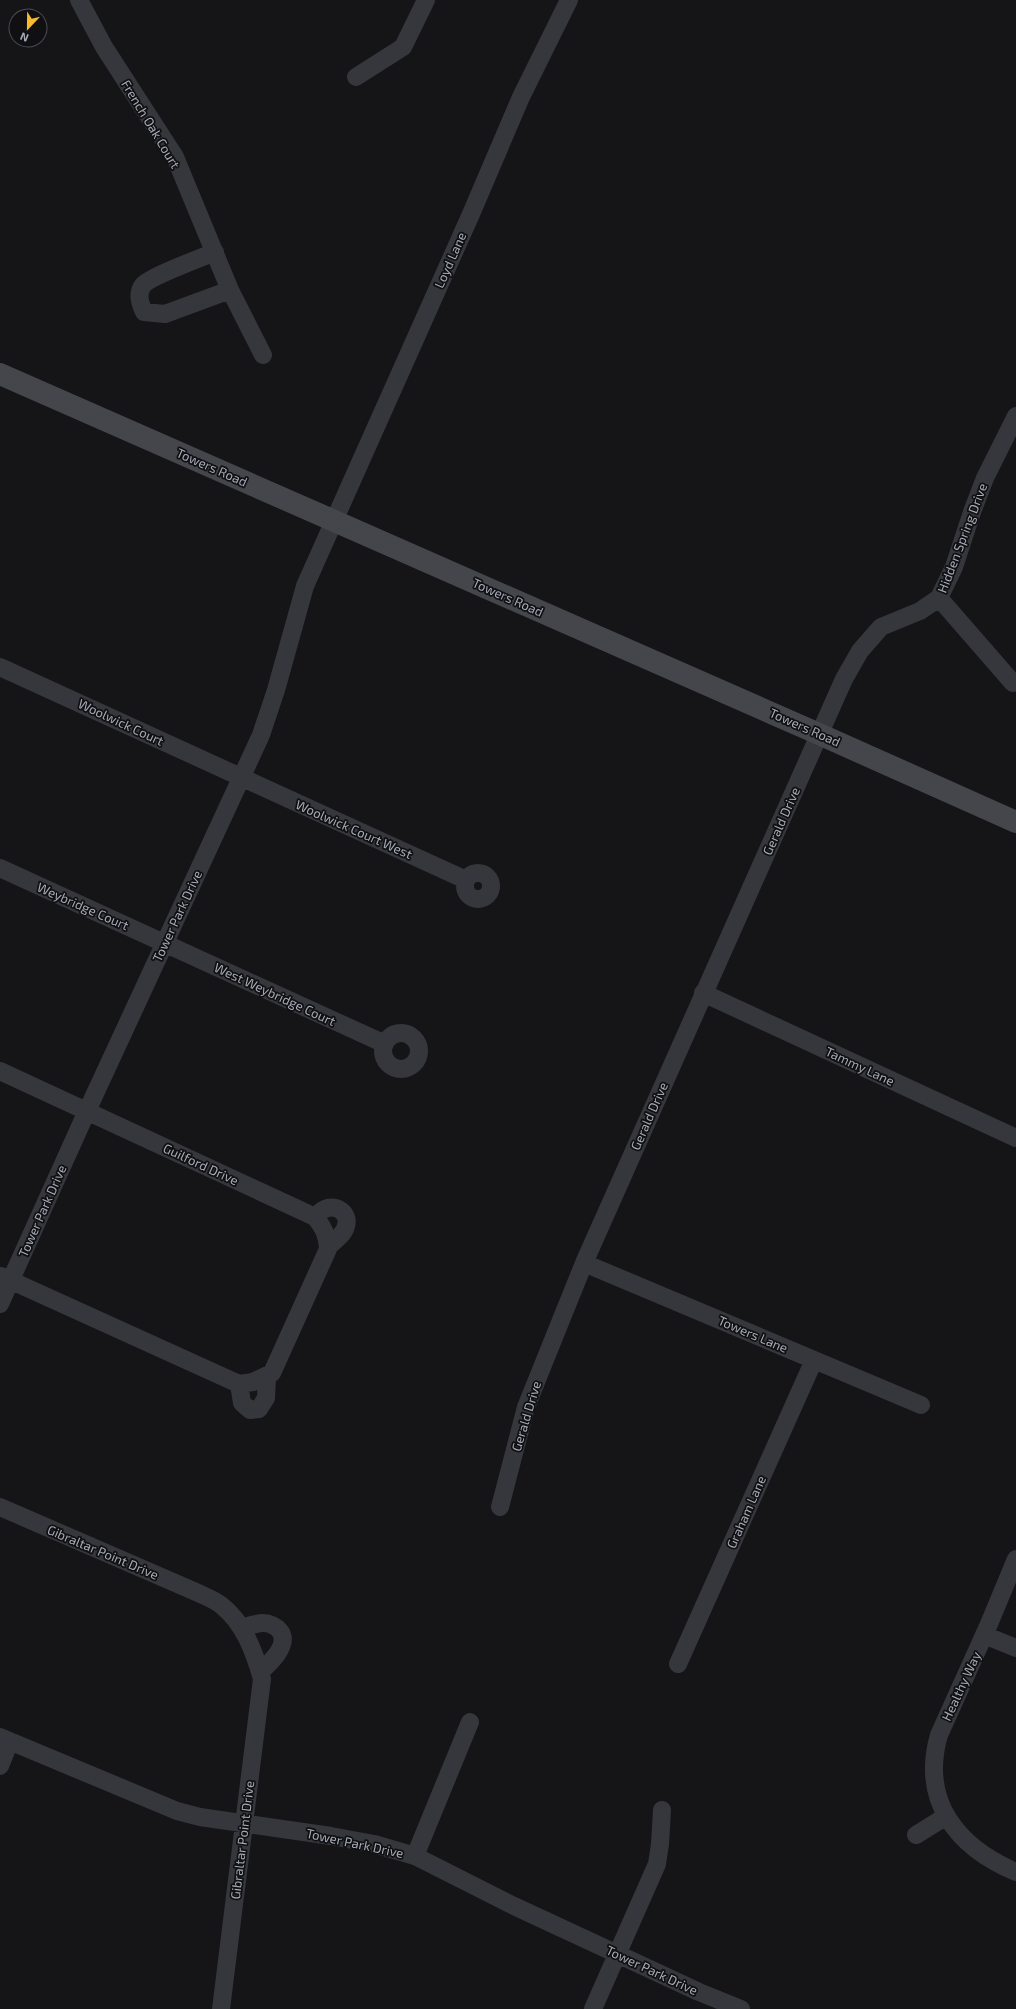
<svg xmlns="http://www.w3.org/2000/svg" width="1016" height="2009" viewBox="0 0 1016 2009" font-family="'Exo 2',sans-serif">
	<style>
		.lines { fill: none; stroke-linecap: round; stroke-linejoin: round }
		.street { stroke: #36373c; stroke-width: 18 }
		.secondary { stroke: #44464c; stroke-width: 22 }
		.labels { text-anchor: middle; dominant-baseline: central; stroke-width: 3.5; stroke-linejoin: round; paint-order: stroke }
		.street-label { font-size: 13px; fill: #a7abb8; stroke: #101012 }
	</style>
	<rect width="100%" height="100%" fill="#151517"/>
	<g class="lines">
		<!-- street -->
		<path class="street" d="M79 0 104 47 175 157 230 290 263 355
			M356 77 403 47 426 0
			M215 252C201 258 151 276 143 285 137 293 140 304 144 312L165 314 230 290
			M939 598 1013 683
			M0 667 466 880
			M0 868 385 1044
			M465 886a13 13 0 1 1 26 0a13 13 0 1 1-26 0Z
			M703 993 1016 1138
			M383 1051a18 18 0 1 1 36 0a18 18 0 1 1-36 0Z
			M0 1071 315 1217C324 1228 327 1235 328 1249L272 1373 253 1382 239 1384 1 1276
			M315 1217C318 1215 321 1210 325 1209 336 1204 350 1213 346 1226 344 1235 334 1241 328 1247
			M584 1263 921 1405
			M0 1304 87 1111 261 735 276 690 305 586 471 214 521 97 569 0
			M239 1384 242 1403 250 1410 259 1409 266 1398 267 1377
			M0 1507 196 1592C204 1596 213 1599 221 1605 244 1623 254 1651 262 1679L221 2009
			M500 1507 526 1407 584 1263 844 679 860 651 881 627 920 611 939 598 954 567 972 512 985 478 1016 416
			M1016 1559 989 1624 939 1735C920 1801 957 1847 1016 1872
			M242 1628C248 1626 256 1623 263 1623 269 1623 276 1626 280 1631 290 1645 270 1663 260 1672
			M984 1635 1016 1648
			M678 1664 814 1360
			M0 1737 177 1811 200 1817 331 1836 374 1844 415 1856 514 1906 699 1992 741 2009
			M0 1766 10 1741
			M916 1835 945 1817
			M415 1856 470 1722
			M593 2009 657 1864 660 1844 662 1810"/>
		<!-- secondary -->
		<path class="secondary" d="M0 374 819 734 1016 822"/>
	</g>
	<g class="labels">
		<!-- street labels -->
		<g class="street-label">
			<text transform="translate(151 124) rotate(59)">French Oak Court</text>
			<text transform="translate(450 260) rotate(-66)">Loyd Lane</text>
			<text transform="translate(212 467) rotate(24)">Towers Road</text>
			<text transform="translate(962 538) rotate(-69)">Hidden Spring Drive</text>
			<text transform="translate(508 597) rotate(24)">Towers Road</text>
			<text transform="translate(121 722) rotate(25)">Woolwick Court</text>
			<text transform="translate(805 727) rotate(24)">Towers Road</text>
			<text transform="translate(781 821) rotate(-66)">Gerald Drive</text>
			<text transform="translate(354 829) rotate(24)">Woolwick Court West</text>
			<text transform="translate(83 906) rotate(24)">Weybridge Court</text>
			<text transform="translate(177 916) rotate(-65)">Tower Park Drive</text>
			<text transform="translate(275 994) rotate(25)">West Weybridge Court</text>
			<text transform="translate(860 1066) rotate(25)">Tammy Lane</text>
			<text transform="translate(649 1116) rotate(-66)">Gerald Drive</text>
			<text transform="translate(201 1164) rotate(25)">Guilford Drive</text>
			<text transform="translate(42 1211) rotate(-66)">Tower Park Drive</text>
			<text transform="translate(753 1334) rotate(23)">Towers Lane</text>
			<text transform="translate(526 1416) rotate(-73)">Gerald Drive</text>
			<text transform="translate(746 1512) rotate(-66)">Graham Lane</text>
			<text transform="translate(103 1552) rotate(23)">Gibraltar Point Drive</text>
			<text transform="translate(961 1686) rotate(-65)">Healthy Way</text>
			<text transform="translate(242 1840) rotate(-83)">Gibraltar Point Drive</text>
			<text transform="translate(355 1843) rotate(12)">Tower Park Drive</text>
			<text transform="translate(652 1970) rotate(25)">Tower Park Drive</text>
		</g>
	</g>
	<!-- north arrow -->
	<g transform="translate(28 28) rotate(202)"><circle r="19" fill="#101012" stroke="#4c4e54"/>
	<path d="M0-3L7 15L0 10L-7 15Z" fill="#f6bb2e"/>
	<text y="-6" font-size="11" font-weight="bold" text-anchor="middle" fill="#a7abb8">N</text>
	</g>
</svg>
